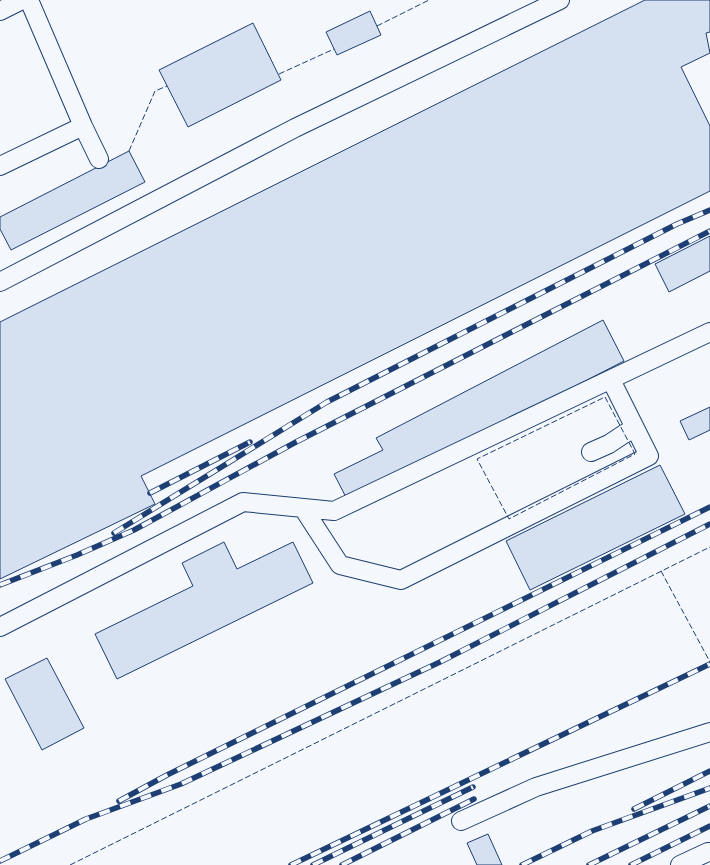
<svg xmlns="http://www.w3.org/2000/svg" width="710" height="865" viewBox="0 0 710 865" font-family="Raleway,sans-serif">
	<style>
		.building { fill: #d5e0f0; stroke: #1d3f73 }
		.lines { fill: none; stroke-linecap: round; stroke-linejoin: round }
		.minor-casing { stroke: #1d3f73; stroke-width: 20 }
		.minor { stroke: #f4f7fb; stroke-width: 18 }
		.rail-casing { stroke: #1d3f73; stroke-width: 5.5 }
		.rail { stroke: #f4f7fb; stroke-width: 4; stroke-dasharray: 11; stroke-linecap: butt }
		.fence { stroke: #1d3f73; stroke-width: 1; stroke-dasharray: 6 2.5; stroke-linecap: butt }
	</style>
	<rect width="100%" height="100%" fill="#f4f7fb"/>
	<!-- building -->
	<path class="building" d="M645 0H710V32L706 33 710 53 681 67 710 126V191L141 476 155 504 0 579V322Z
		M370 11 381 35 337 55 326 32Z
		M253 23 281 80 188 127 159 70Z
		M129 151 145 182 11 250 0 229V217Z
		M710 236V271L669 292 655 264Z
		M603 320 624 361 349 503 334 474 383 450 376 438Z
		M710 407V430L689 440 680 421Z
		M660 465 685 514 530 590 506 541Z
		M224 542 237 569 293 542 313 583 117 679 95 634 193 586 182 563Z
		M47 658 84 728 42 750 5 679Z
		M488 834 502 865H477L467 843Z"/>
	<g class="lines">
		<defs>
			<path id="minor" d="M29 0 83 126 99 159
				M0 11 22 0
				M0 166 83 126
				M0 282 295 128 560 0
				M591 452 609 444 624 434 635 428
				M303 508 340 565 401 580 649 456 611 380
				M0 627 243 502 334 511 710 332
				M461 821 536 787 710 732
				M680 865 708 852H710"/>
		</defs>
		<!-- minor casing -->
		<use href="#minor" class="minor-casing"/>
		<!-- minor -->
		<use href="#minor" class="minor"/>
		<defs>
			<path id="rail" d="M150 493 250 442
				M114 533 327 402 677 224 710 210
				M0 585 77 555 134 530 296 442 710 231
				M119 801 167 775 710 507
				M634 809 710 771
				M0 861 86 819 181 784 440 662 710 524
				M291 865 710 664
				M313 865 473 787
				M342 865 474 799
				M522 865 592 831 710 788
				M589 865 710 806
				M631 865 710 826"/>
		</defs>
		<!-- rail casing -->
		<use href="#rail" class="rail-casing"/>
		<!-- rail -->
		<use href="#rail" class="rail"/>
		<!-- fence -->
		<path class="fence" d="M377 26 429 0
			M279 74 334 49
			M129 151 155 91 167 86
			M605 397 635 454 509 519 477 459Z
			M661 571 710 662
			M70 865 710 547"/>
	</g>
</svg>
